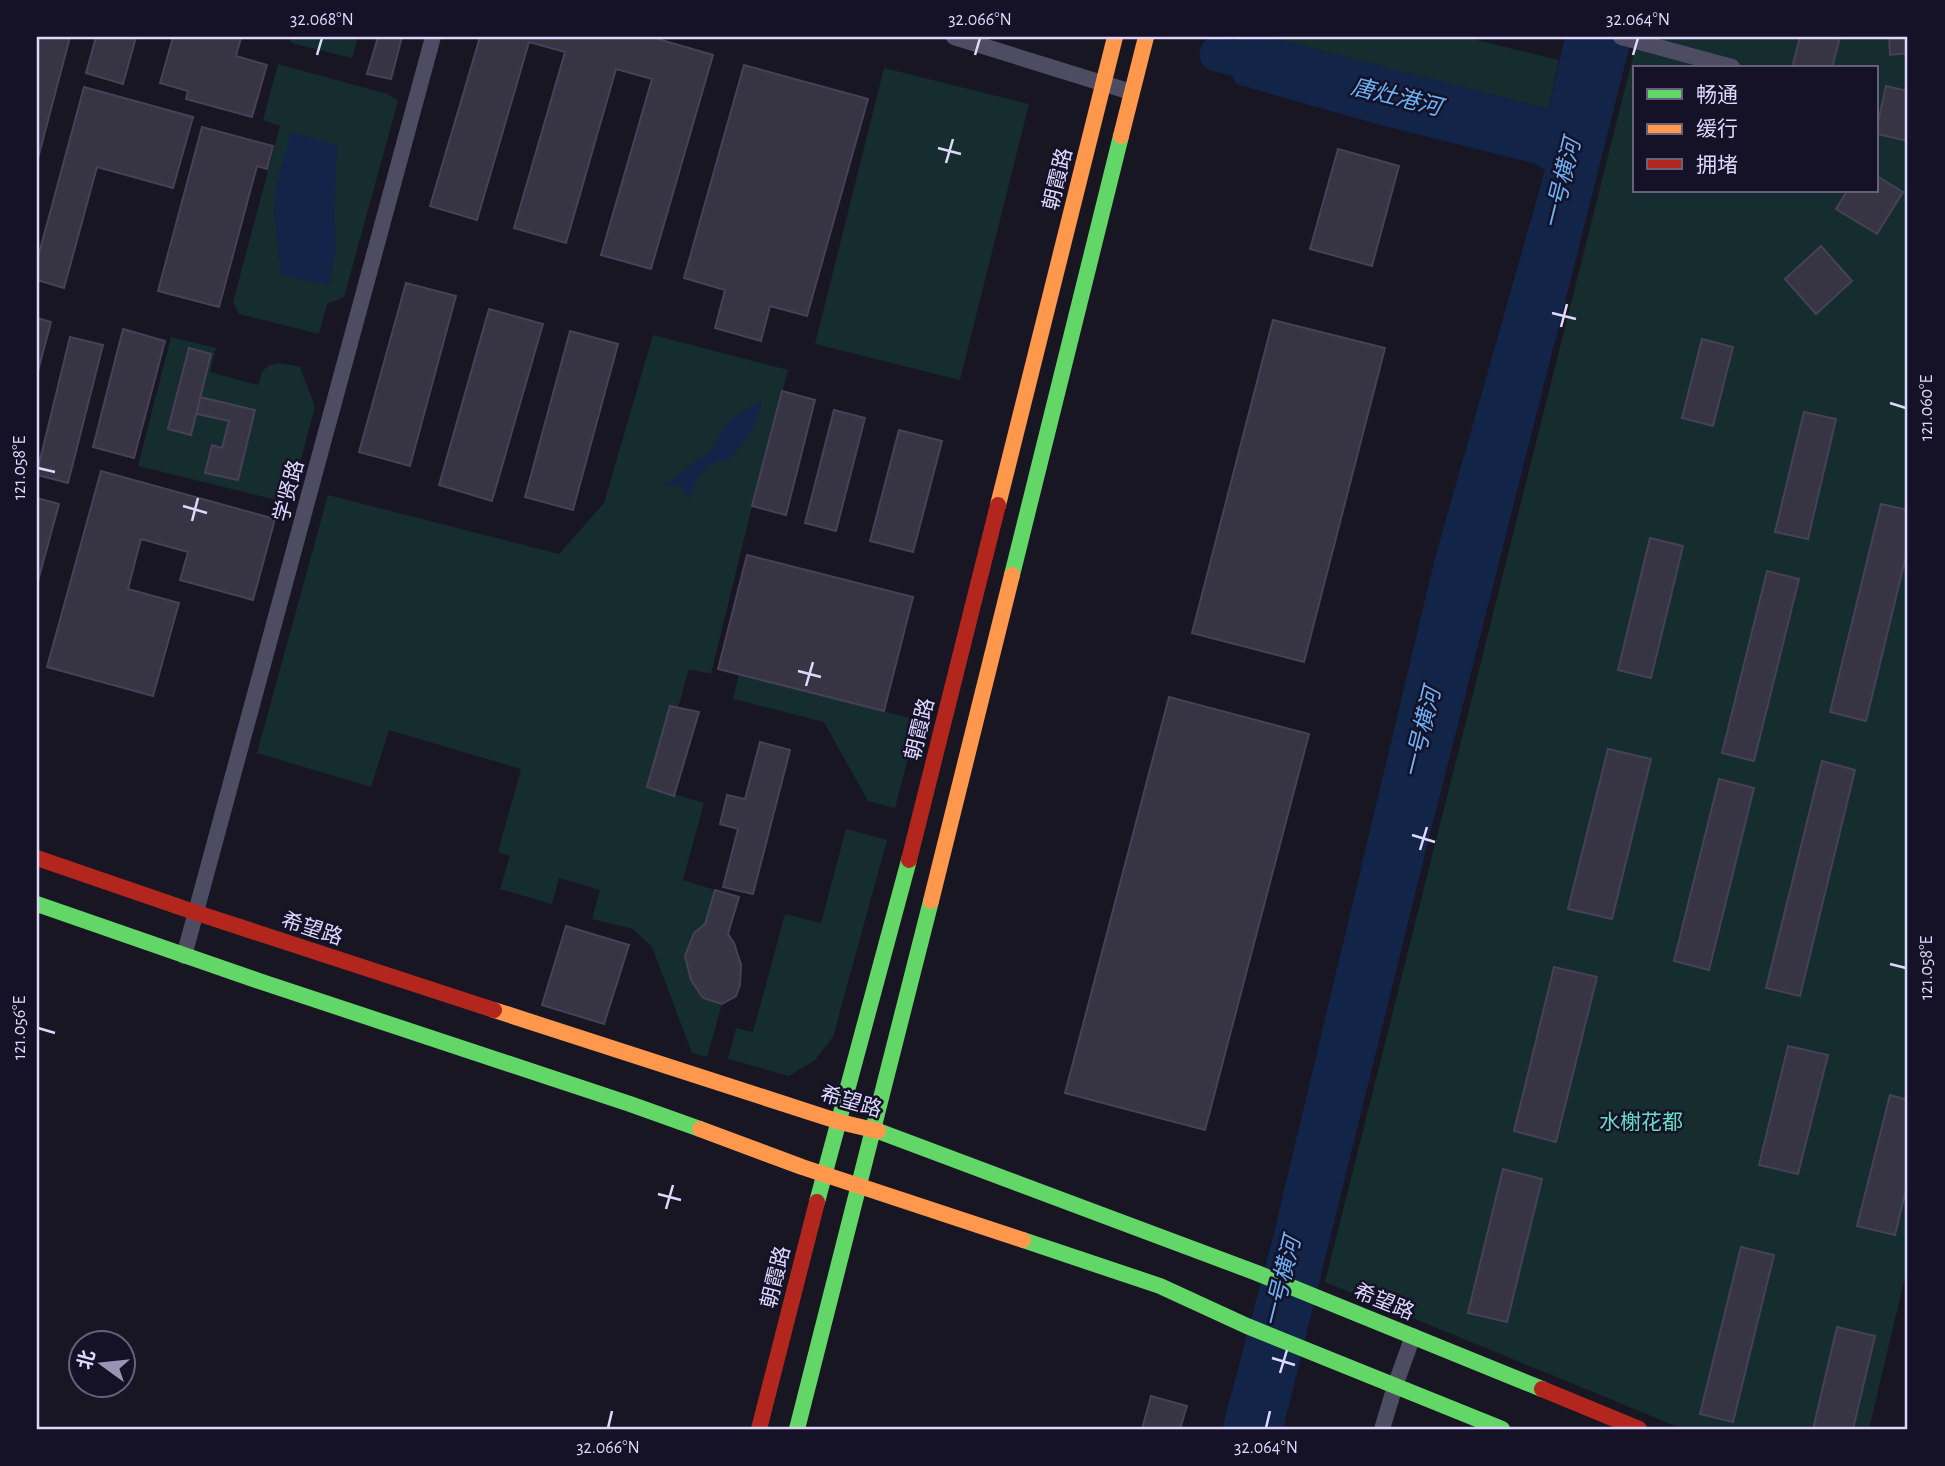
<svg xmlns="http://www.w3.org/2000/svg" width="1945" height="1466" viewBox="0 0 1945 1466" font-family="'Alegreya Sans','Noto Sans SC',sans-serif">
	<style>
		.green { fill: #152d2f; fill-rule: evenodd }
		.water { fill: #122447 }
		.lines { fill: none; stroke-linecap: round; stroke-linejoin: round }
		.river { stroke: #122447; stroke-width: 35 }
		.building { fill: #373444; stroke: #464156; stroke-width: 2 }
		.street { stroke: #4d4c62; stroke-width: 16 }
		.fast { stroke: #63d668; stroke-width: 16 }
		.slow { stroke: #ff974d; stroke-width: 16 }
		.jam { stroke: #b3261e; stroke-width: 16 }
		.ticks { fill: none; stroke: #ded8fe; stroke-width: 2.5 }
		.labels { text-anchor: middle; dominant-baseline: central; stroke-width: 5; stroke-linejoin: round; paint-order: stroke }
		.street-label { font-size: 21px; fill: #ded8fe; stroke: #151127 }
		.park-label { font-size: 21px; fill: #66dcc2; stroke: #151127 }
		.water-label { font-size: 23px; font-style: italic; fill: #6bb3f9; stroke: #151127 }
		.neatline { fill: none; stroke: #ded8fe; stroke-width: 2.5 }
		.ticks-label { font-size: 18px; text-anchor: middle; fill: #ded8fe }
	</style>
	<rect width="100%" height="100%" fill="#181622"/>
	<!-- green -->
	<path class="green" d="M288 37H358L352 58 292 43Z
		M1267 37H1464L1559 60 1548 109Z
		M1638 37H1908V1264L1869 1429H1683L1325 1282ZM1635 68H1877V191H1635Z
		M278 64 388 94 398 101 344 297 327 304 319 334 239 314 233 302 280 126 263 120Z
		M884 68 1029 104 960 380 815 344Z
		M653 335 788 370 752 506 711 674 689 669 678 708 670 706 647 786 704 803 683 880 715 890 705 924 694 933 685 956 691 980 702 998 722 1004 707 1057 692 1053 652 947 633 929 592 919 600 890 559 878 552 904 500 889 510 856 498 852 521 769 389 730 371 787 257 753 328 495 559 554 604 503Z
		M171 337 216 348 210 372 258 385C260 381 260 377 262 373 270 359 287 364 300 367L315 407 289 503 138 466Z
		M739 674 918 720 895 808 868 801 824 722 733 699Z
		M846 829 887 840 833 1037 815 1060 789 1076 728 1059 736 1028 753 1032 785 914 821 923Z"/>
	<!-- water -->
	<path class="water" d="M1239 37H1267L1548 109 1565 37H1632L1419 878 1283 1429H1222L1273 1237 1435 558 1545 170 1536 164 1380 125 1236 84 1223 55Z
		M291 132 337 146 334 216 336 245 329 286 281 275 274 213 276 187Z
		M762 400C757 427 746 442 727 461 701 461 697 478 689 499L682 487 665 485 711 450 727 422Z"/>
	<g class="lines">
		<!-- river -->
		<path class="river" d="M1217 54 1268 67"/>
	</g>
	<!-- building -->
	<path class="building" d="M37 37H70L37 162Z
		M96 37H136L123 84 86 73Z
		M173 37 241 38 236 56 267 65 252 117 186 99 188 91 160 83Z
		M378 37H402L391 79 367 74Z
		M480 37H651L713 55 651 269 601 255 652 79 616 69 566 243 514 228 565 52 529 42 477 220 430 206Z
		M1800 37H1840L1832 68H1792Z
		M1889 37H1908V53L1890 55Z
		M744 65 868 99 807 316 770 306 761 341 715 328 725 290 684 278Z
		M1886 86 1908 91V141L1877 134V127Z
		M84 87 193 117 173 188 97 167 64 288 37 280V261Z
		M202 127 273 146 267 169 257 166 219 307 158 291Z
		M1338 149 1399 166 1372 266 1310 249Z
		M1877 176 1903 192 1877 234 1836 209 1847 191H1877Z
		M1821 246 1852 281 1816 314 1785 279Z
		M406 283 456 296 410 466 359 452Z
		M489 309 543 324 492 501 439 485Z
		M37 318 51 322 38 371H37Z
		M1273 320 1385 348 1304 662 1192 633Z
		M123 329 165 341 134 458 93 447Z
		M570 331 618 344 573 510 525 497Z
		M70 337 103 345 68 483 37 475V472Z
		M1702 339 1733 347 1713 426 1682 418Z
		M189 348 211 354 191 435 168 429Z
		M782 391 815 400 786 515 752 506Z
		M200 397 255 410 238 480 205 473 212 445 222 448 229 421 197 414Z
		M834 410 865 418 836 531 805 523Z
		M1804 412 1836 419 1808 539 1775 532Z
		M899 430 942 441 913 552 870 541Z
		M101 471 275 519 253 600 180 580 188 552 141 539 128 589 179 603 153 696 47 667Z
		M37 498 59 504 38 581H37Z
		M1881 504 1908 510V548L1866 721 1830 712Z
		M1650 538 1683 546 1651 678 1618 670Z
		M747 555 913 597 884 711 718 669Z
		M1767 571 1799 579 1754 761 1722 753Z
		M1169 697 1309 734 1205 1130 1065 1093Z
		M670 706 699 712 674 796 647 787Z
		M760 742 790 750 753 894 723 887 738 829 720 824 727 795 745 799Z
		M1608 749 1651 759 1612 919 1568 909Z
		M1822 761 1855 770 1800 996 1766 988Z
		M1719 779 1754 788 1709 970 1674 961Z
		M715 890 739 897 728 934 734 943 741 965 740 985 736 996 722 1004 703 998 691 980 685 956 694 933 705 924Z
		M566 926 629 945 604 1024 542 1005Z
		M1554 967 1597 977 1556 1142 1514 1131Z
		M1788 1046 1828 1055 1798 1174 1759 1165Z
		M1890 1095 1908 1100V1181L1895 1235 1857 1226Z
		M1503 1169 1542 1179 1507 1322 1468 1313Z
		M1741 1247 1774 1255 1733 1422 1700 1414Z
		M1837 1327 1875 1336 1853 1429H1813Z
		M1151 1396 1187 1406 1180 1429H1142Z"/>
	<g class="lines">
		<!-- street -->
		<path class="street" d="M954 37 1131 92
			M1621 37 1732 67
			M184 956 433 37
			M1382 1429 1395 1386 1413 1336"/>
		<!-- fast -->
		<path class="fast" d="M1012 575 1121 136
			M37 904 259 981 630 1104 700 1129
			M878 1131 1257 1273 1542 1389
			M817 1202 909 860
			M1023 1240 1160 1286 1247 1326 1502 1429
			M797 1429 931 901"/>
		<!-- slow -->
		<path class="slow" d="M1121 136 1146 37
			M998 505 1115 37
			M931 901 1012 575
			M494 1010 840 1122 878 1131
			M700 1129 802 1167 1023 1240"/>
		<!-- jam -->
		<path class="jam" d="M37 858 197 913 494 1010
			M909 860 998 505
			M1542 1389 1639 1429
			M759 1429 817 1202"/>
	</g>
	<!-- ticks -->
	<path class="ticks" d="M317 55 322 38M975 55 980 38M1633 55 1638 38M938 148 961 154M946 163 953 139M1552 313 1576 319M1561 327 1567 304M1890 403 1906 408M38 468 55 472M183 506 207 513M192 521 198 498M798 671 821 677M806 686 813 662M1412 835 1435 842M1420 850 1427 827M1890 964 1906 968M38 1028 55 1033M658 1194 681 1200M666 1209 673 1185M1272 1358 1295 1365M1280 1373 1287 1350M608 1428 612 1411M1266 1428 1270 1411"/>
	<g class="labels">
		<!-- street labels -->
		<g class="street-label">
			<text transform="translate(1058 179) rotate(-76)">朝霞路</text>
			<text transform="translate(289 491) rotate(-75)">学贤路</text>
			<text transform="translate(920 729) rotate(-76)">朝霞路</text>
			<text transform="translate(312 929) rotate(18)">希望路</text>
			<text transform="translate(851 1102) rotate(16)">希望路</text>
			<text transform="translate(776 1277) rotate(-76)">朝霞路</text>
			<text transform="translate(1384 1302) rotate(22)">希望路</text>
		</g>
		<!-- park labels -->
		<g class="park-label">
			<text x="1641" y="1122">水榭花都</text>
		</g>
		<!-- water labels -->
		<g class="water-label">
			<text transform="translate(1396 98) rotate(14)">唐灶港河</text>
			<text transform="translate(1563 184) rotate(-76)">一号横河</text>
			<text transform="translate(1423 733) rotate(-76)">一号横河</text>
			<text transform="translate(1283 1282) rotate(-76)">一号横河</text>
		</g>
	</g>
	<!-- border -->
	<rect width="1945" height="1466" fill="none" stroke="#151127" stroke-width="77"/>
	<!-- legend -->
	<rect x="1633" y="66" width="245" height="126" fill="#151127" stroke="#65617d" stroke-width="2"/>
	<rect x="1647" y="89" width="35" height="10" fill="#63d668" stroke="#65617d" stroke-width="2"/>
	<text x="1696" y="102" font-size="21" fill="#ded8fe">畅通</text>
	<rect x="1647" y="124" width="35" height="10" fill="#ff974d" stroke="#65617d" stroke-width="2"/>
	<text x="1696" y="136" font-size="21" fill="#ded8fe">缓行</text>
	<rect x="1647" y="159" width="35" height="10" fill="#b3261e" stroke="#65617d" stroke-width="2"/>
	<text x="1696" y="172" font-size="21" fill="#ded8fe">拥堵</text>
	<!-- north arrow -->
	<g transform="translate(102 1364) rotate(285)"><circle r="33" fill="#151127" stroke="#65617d" stroke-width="2"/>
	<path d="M0-5L12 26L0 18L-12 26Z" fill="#9994b1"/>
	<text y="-10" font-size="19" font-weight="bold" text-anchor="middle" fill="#ded8fe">北</text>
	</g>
	<rect x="38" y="38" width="1868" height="1390" class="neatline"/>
	<g class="ticks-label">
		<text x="322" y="25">32.068°N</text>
		<text x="980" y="25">32.066°N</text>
		<text x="1638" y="25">32.064°N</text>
		<text transform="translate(1926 408) rotate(-90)" y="6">121.060°E</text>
		<text transform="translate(19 468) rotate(-90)" y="6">121.058°E</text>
		<text transform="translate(1926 968) rotate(-90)" y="6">121.058°E</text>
		<text transform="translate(19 1028) rotate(-90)" y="6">121.056°E</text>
		<text x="608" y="1453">32.066°N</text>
		<text x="1266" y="1453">32.064°N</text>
	</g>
</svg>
